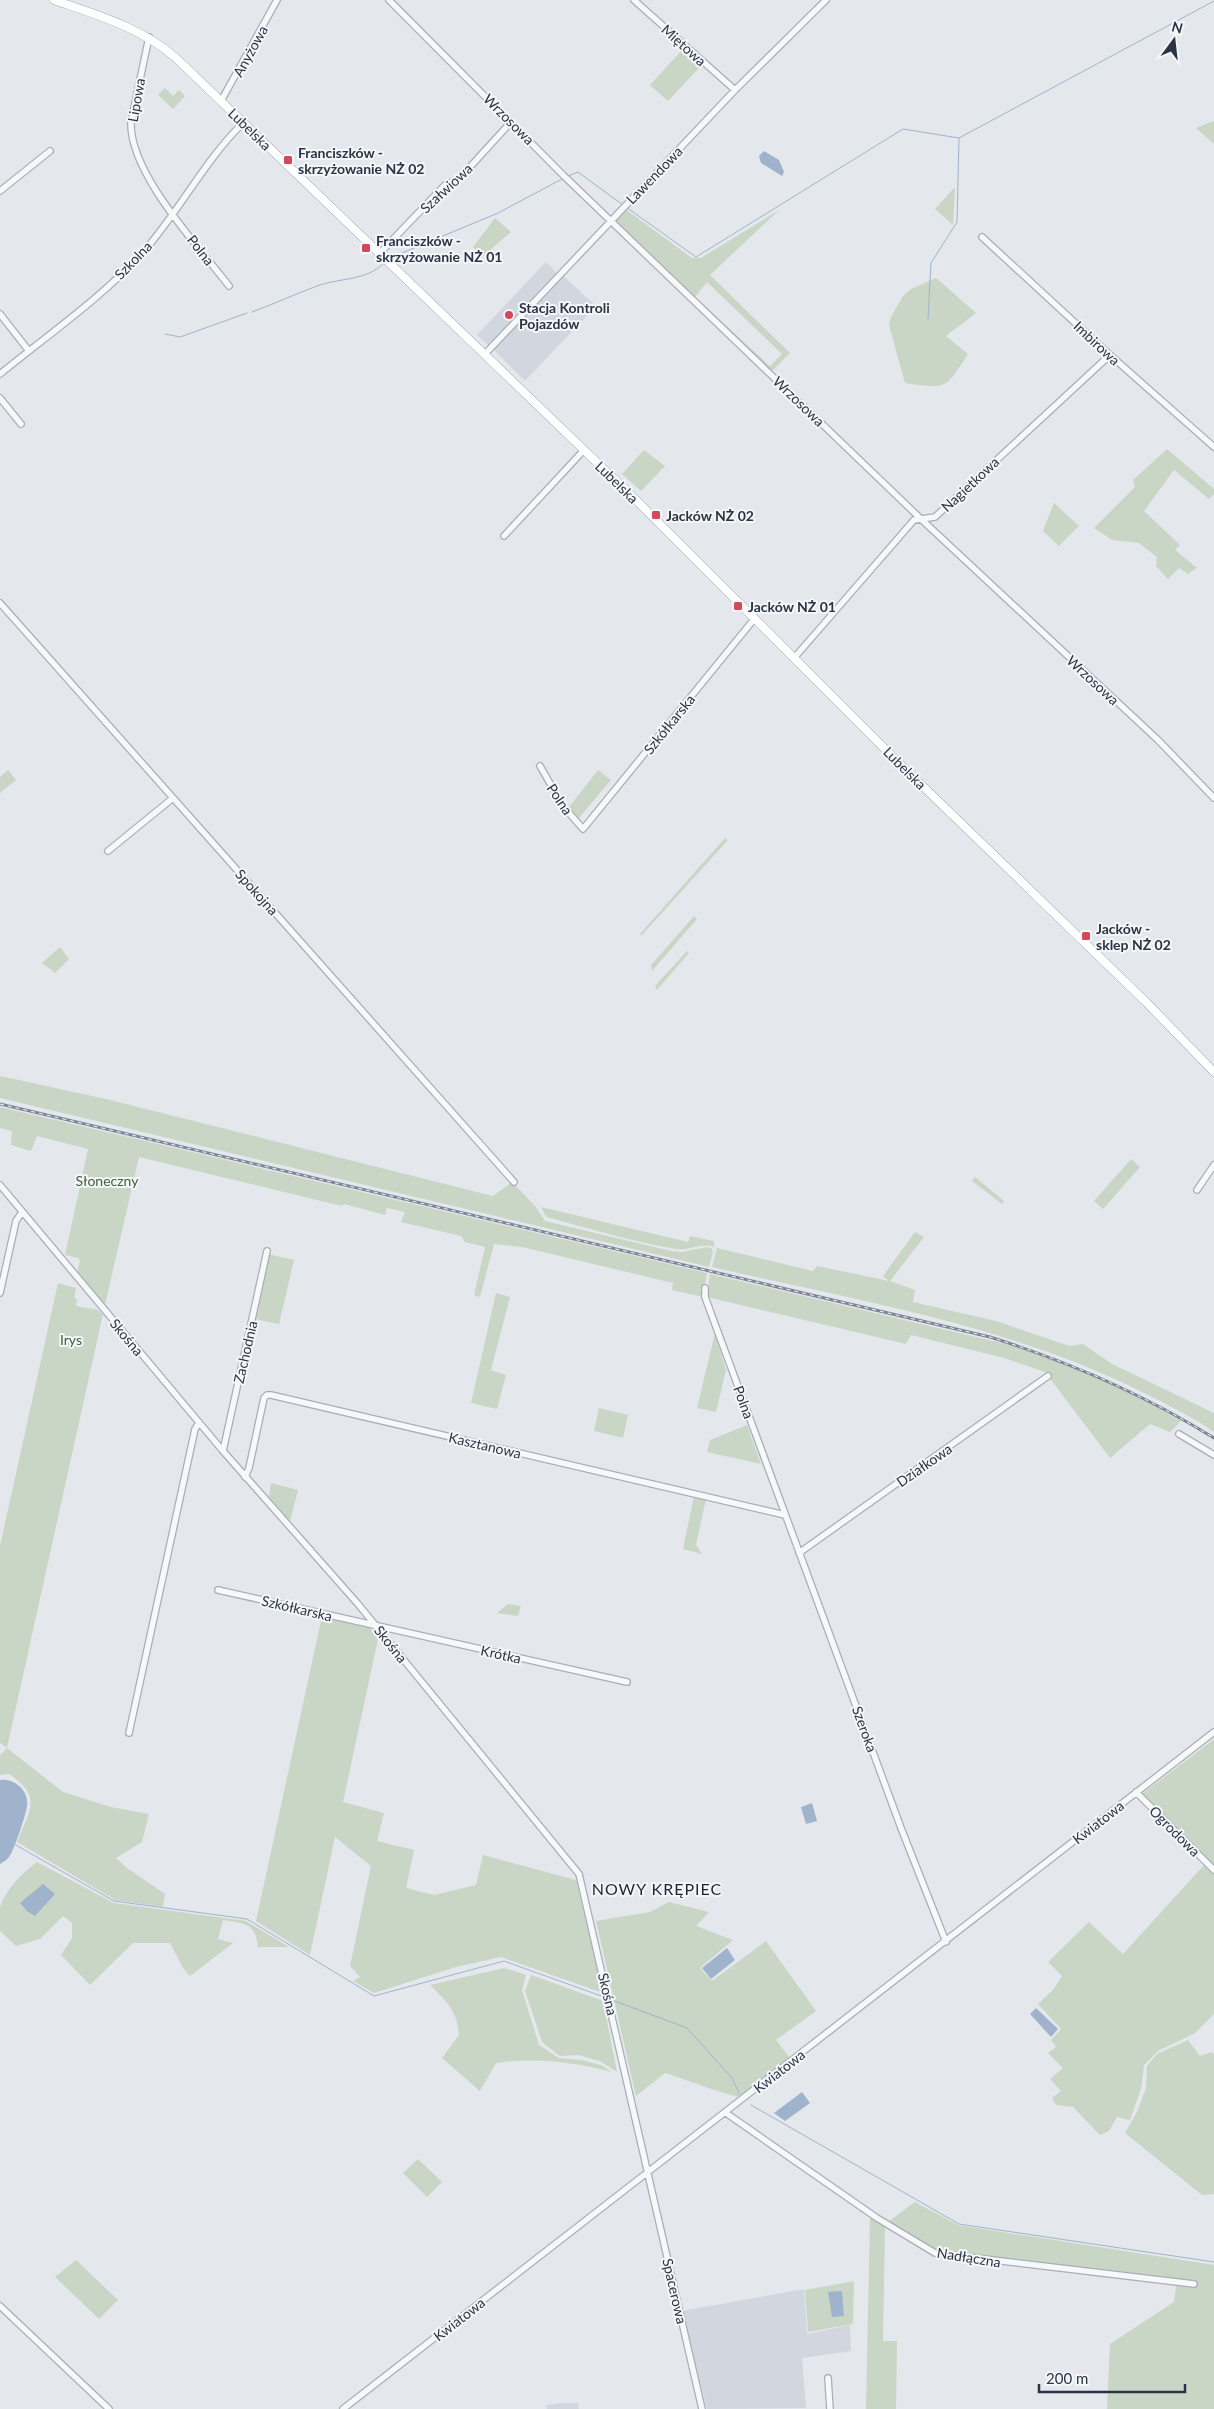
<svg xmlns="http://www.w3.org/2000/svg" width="1214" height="2409" viewBox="0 0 1214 2409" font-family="Lato,sans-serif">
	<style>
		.built { fill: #d2d6de }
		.green { fill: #c9d6c5; fill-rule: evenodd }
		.water { fill: #9fb4cc }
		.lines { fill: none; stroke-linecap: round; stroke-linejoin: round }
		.stream { stroke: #9fb4cc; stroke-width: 1 }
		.minor-casing { stroke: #a9aeb7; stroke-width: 8 }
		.major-casing { stroke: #a3abb8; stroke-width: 9 }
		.minor { stroke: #f7f8fa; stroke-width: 5.5 }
		.major { stroke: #fff; stroke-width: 8 }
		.rail-casing { stroke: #7d8696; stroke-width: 3 }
		.rail { stroke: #f4f6f9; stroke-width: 1; stroke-dasharray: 4; stroke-linecap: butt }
		.poi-dot { fill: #d1495b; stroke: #f4f6f9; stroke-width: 2 }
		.labels { text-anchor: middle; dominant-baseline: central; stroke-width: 4; stroke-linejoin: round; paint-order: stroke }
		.street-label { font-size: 14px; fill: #2b3445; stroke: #f4f6f9 }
		.poi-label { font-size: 14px; font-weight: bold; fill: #2b3445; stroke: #f4f6f9; text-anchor: start }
		.park-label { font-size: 14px; fill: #3f6138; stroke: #f4f6f9 }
		.quarter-label { font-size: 16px; letter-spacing: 1px; fill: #1d2536; stroke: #f4f6f9 }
	</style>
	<rect width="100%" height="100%" fill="#e4e7ec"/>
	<!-- built -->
	<path class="built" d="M546 262 558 274 489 346 477 335Z
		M562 275 596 306 525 381 493 349Z
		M804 2289 807 2334 850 2325 851 2351 802 2358 806 2408 707 2409 682 2311Z
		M562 2403H578L579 2409H547L546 2405Z"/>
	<!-- green -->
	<path class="green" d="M683 49 701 66 668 101 650 85Z
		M165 88 173 96 179 90 185 96 173 109 158 95Z
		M1214 121V144L1196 128Z
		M955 187 953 225 935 209Z
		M625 209 692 258H701L779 210 710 275 790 353 771 372 612 221ZM707 282 782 354 770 366 695 297Z
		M495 218 511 232 482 257 473 247Z
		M936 278 976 313 946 336 968 354C945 390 947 389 905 383L889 325 891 317 903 296 911 289Z
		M1167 449 1214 489V494L1209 499 1174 470 1144 511 1180 545 1175 550 1197 568 1188 574 1179 568 1168 579 1156 566 1157 557 1139 543 1112 540 1094 528 1135 487 1133 480Z
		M644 450 665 466 641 491 622 474Z
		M1054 503 1079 526 1059 546 1043 531Z
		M8 770 16 780 0 793V777Z
		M598 770 611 780 578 819 569 807Z
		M725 838 728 840 641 936 640 934Z
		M694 916 697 919 652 971 651 965Z
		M60 947 69 959 55 973 42 963Z
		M687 951 689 953 657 990 655 986Z
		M0 1076 106 1099 493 1196 512 1182 535 1206 545 1221 671 1251 682 1252 707 1247 711 1248 713 1252 709 1267 0 1098Z
		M0 1107 707 1273 703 1297 672 1290 673 1283 522 1247 494 1244 480 1297 474 1295 485 1247 465 1242 461 1236 401 1222 405 1212 387 1208 385 1215 344 1204 342 1206 139 1157 105 1305 77 1272 80 1261 78 1258 65 1255 88 1149 37 1136 31 1151 11 1145 12 1131 0 1128Z
		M1131 1159 1140 1167 1103 1209 1094 1201Z
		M975 1177 1004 1201 1002 1204 972 1181Z
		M541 1207 688 1242 690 1236 714 1241V1247C703 1242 689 1251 676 1249 632 1242 589 1228 546 1217Z
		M915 1232 924 1237 890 1281 915 1290 913 1302 996 1321 1069 1346 1083 1344 1112 1364 1214 1413V1432C1193 1417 1168 1405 1144 1393 1010 1325 857 1301 712 1267L717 1248 813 1271 817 1266 889 1281 883 1276Z
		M268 1254 294 1260 279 1324 255 1319Z
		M710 1274 1014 1346 1074 1367 1144 1400 1181 1421 1170 1432 1150 1424 1110 1458 1045 1372 1004 1358 911 1335 906 1344 707 1297Z
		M58 1283 76 1288 74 1297 77 1299 76 1306 98 1310 103 1314 7 1748 63 1792 111 1807 149 1814 142 1842 116 1858 127 1868 165 1894 163 1907 115 1900 17 1842C30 1809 43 1797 9 1774L0 1775V1755L7 1748 0 1743V1546Z
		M496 1293 510 1297 491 1370 506 1375 497 1409 471 1403Z
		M715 1333 726 1370 716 1412 697 1408Z
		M599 1408 628 1415 623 1438 594 1431Z
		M747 1425 761 1464 707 1452 710 1440Z
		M271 1483 298 1490 290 1522 269 1497Z
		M694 1496 706 1499 696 1545 702 1554 683 1549Z
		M508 1604 521 1606 518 1616 497 1613Z
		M322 1616 369 1627 378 1639 343 1802 384 1813 377 1841 414 1850 406 1888 434 1895 476 1885 483 1855 576 1880 603 1993 501 1957 456 1967 374 1993 353 1981 360 1977 350 1966 371 1866 335 1837 310 1955 256 1921Z
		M1214 1739V1865L1141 1795Z
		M37 1862 114 1903 246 1921 289 1947H258C255 1922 245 1924 223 1920L218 1939 233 1943 190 1976 183 1968 170 1943H133L90 1985 61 1955 72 1938V1923L63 1916 40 1939 16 1946 0 1931C0 1924 0 1914 0 1907 6 1889 22 1873 37 1862Z
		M1205 1864 1214 1873V2014L1195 2033 1158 2051 1144 2065 1141 2089 1130 2120 1117 2117 1109 2131 1100 2135 1073 2107 1056 2105 1052 2098 1061 2091 1050 2079 1063 2068 1048 2053 1056 2047 1051 2040 1061 2029 1038 2004 1053 1990 1062 1976 1048 1962 1089 1922 1123 1954Z
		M669 1902 709 1912 696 1926 733 1940 700 1968 712 1981 766 1941 816 2011 776 2040 790 2058 739 2097C714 2091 690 2081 665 2073L636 2096 596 1921 650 1912Z
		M504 1968 526 1975 522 1990 539 2045 559 2058 581 2060 601 2065 612 2072C575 2062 535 2057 496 2063L480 2091 442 2058 459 2035C457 2010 447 2002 430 1985Z
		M531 1975 603 2001 617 2072 600 2061 578 2055 560 2056 542 2042 525 1991Z
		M1188 2040 1200 2056 1211 2052 1214 2054V2194L1202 2195 1125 2133 1137 2112 1146 2088 1147 2066 1157 2054Z
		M418 2159 442 2182 427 2197 403 2173Z
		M915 2202 958 2225 1214 2265V2409H1107L1110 2344 1174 2302 1177 2281 929 2248 888 2222Z
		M870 2217 885 2226 883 2341H897L896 2409H866Z
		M76 2260 118 2300 99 2319 55 2277Z
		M854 2281 853 2324 808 2332 805 2290Z"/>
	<!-- water -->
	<path class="water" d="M764 151 779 160 784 172 782 176 761 163 759 156Z
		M0 1780C14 1778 29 1790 27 1806 26 1814 14 1851 9 1857 7 1860 3 1862 0 1864Z
		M812 1803 817 1821 806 1824 801 1807Z
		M43 1884 55 1894 35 1916 27 1911 20 1903Z
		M727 1948 735 1960 711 1979 702 1968Z
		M1036 2008 1058 2029 1051 2037 1030 2014Z
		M802 2092 810 2103 785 2121 774 2113Z
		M842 2291 844 2316 832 2317 828 2292Z"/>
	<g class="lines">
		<!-- stream -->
		<path class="stream" d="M568 176 578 172 623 205
			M626 207 696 257 903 129 959 138 1214 1
			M390 258 498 213 562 179
			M252 312C274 304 295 294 317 286 338 278 366 281 383 264
			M928 319 931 263 957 222 959 138
			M165 334 180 337 247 313
			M14 1844 114 1901 247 1919 374 1996 504 1961 604 1997
			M612 2000 687 2028 732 2078 739 2093
			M751 2105 959 2224 1214 2262"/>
		<defs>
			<path id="minor" d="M389 0 564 176 921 519 1158 740 1214 798
				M634 0 735 90
				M149 37 131 122C129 173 199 247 229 286
				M221 101 277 0
				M0 191 50 151
				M982 237 1110 355 1214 447
				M380 253 445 185 459 179 511 122
				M0 314 29 351
				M485 354 735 90 826 0
				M0 374C49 334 103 297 145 250 180 210 205 160 243 123
				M0 398 21 424
				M504 536 584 450
				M0 603 514 1182
				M795 657 914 520 935 517 1110 355
				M540 766 563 806 583 829 755 618
				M108 851 173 798
				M0 1185 223 1451 358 1604 579 1874 702 2409
				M1197 1190 1214 1165
				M705 1288V1297L901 1828 946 1942
				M0 1293 16 1221 22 1212
				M1179 1434 1214 1455
				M223 1451 267 1251
				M245 1477 249 1468 264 1398 267 1395H271L785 1515
				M799 1553 1048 1376
				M218 1590 627 1682
				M129 1733 195 1429 199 1423
				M1136 1792 1214 1870
				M726 2113 877 2218 935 2253 1194 2284
				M0 2306 109 2409
				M828 2378 830 2409
				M343 2409 1214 1732"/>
			<path id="major" d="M54 0C97 15 142 28 176 58L633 497 905 769 1146 1002 1214 1072"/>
		</defs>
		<!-- minor casing -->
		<use href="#minor" class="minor-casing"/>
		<!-- major casing -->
		<use href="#major" class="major-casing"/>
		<!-- minor -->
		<use href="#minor" class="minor"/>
		<!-- major -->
		<use href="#major" class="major"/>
		<defs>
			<path id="rail" d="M0 1104 990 1337C1070 1362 1143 1394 1214 1438"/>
		</defs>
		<!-- rail casing -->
		<use href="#rail" class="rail-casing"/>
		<!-- rail -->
		<use href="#rail" class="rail"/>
	</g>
	<!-- markers -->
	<g class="poi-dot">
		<rect x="283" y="155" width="10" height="10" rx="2.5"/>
		<rect x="361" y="243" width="10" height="10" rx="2.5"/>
		<circle cx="509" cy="315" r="5"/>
		<rect x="651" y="510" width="10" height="10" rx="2.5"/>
		<rect x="733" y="601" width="10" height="10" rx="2.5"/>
		<rect x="1081" y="931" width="10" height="10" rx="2.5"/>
	</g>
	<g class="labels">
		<!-- street labels -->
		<g class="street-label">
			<text transform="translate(684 45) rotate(42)">Miętowa</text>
			<text transform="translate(250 51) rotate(-61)">Anyżowa</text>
			<text transform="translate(136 100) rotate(-80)">Lipowa</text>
			<text transform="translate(509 119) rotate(45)">Wrzosowa</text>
			<text transform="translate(250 129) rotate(44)">Lubelska</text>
			<text transform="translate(654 175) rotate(-46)">Lawendowa</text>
			<text transform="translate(446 188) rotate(-43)">Szałwiowa</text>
			<text transform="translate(201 250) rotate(52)">Polna</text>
			<text transform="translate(133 260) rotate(-46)">Szkolna</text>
			<text transform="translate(1097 343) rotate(43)">Imbirowa</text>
			<text transform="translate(799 401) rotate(44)">Wrzosowa</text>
			<text transform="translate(617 482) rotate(44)">Lubelska</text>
			<text transform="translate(970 484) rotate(-43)">Nagietkowa</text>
			<text transform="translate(1093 680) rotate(43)">Wrzosowa</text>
			<text transform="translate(669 724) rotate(-51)">Szkółkarska</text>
			<text transform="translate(905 768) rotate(45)">Lubelska</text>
			<text transform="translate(560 799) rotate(56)">Polna</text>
			<text transform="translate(257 892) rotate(48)">Spokojna</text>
			<text transform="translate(127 1337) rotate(50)">Skośna</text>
			<text transform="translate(245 1352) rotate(-77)">Zachodnia</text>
			<text transform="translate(744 1402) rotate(70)">Polna</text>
			<text transform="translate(485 1445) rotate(13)">Kasztanowa</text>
			<text transform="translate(924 1465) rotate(-35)">Działkowa</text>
			<text transform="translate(297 1608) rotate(13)">Szkółkarska</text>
			<text transform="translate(391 1644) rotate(51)">Skośna</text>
			<text transform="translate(501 1654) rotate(12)">Krótka</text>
			<text transform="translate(865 1729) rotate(70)">Szeroka</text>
			<text transform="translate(1098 1822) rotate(-38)">Kwiatowa</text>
			<text transform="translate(1175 1831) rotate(45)">Ogrodowa</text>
			<text transform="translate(608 1994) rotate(77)">Skośna</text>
			<text transform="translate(779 2071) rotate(-38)">Kwiatowa</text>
			<text transform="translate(969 2257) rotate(9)">Nadłączna</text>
			<text transform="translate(675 2291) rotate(77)">Spacerowa</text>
			<text transform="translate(459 2319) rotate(-38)">Kwiatowa</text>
		</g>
		<!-- poi labels -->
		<g class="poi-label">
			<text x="298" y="152">Franciszków -<tspan x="298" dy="16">skrzyżowanie NŻ 02</tspan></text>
			<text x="376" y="240">Franciszków -<tspan x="376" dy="16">skrzyżowanie NŻ 01</tspan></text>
			<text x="519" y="307">Stacja Kontroli<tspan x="519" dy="16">Pojazdów</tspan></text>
			<text x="666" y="515">Jacków NŻ 02</text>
			<text x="748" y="606">Jacków NŻ 01</text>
			<text x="1096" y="928">Jacków -<tspan x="1096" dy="16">sklep NŻ 02</tspan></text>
		</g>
		<!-- park labels -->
		<g class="park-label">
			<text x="107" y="1180">Słoneczny</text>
			<text x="71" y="1339">Irys</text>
		</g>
		<!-- quarter labels -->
		<g class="quarter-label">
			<text x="657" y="1888">NOWY KRĘPIEC</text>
		</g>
	</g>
	<!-- north arrow -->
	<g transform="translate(1174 40) rotate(15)" stroke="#f4f6f9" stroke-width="4" paint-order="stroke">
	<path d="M0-4L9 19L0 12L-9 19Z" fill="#2b3445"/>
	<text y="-8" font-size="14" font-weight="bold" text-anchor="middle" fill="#2b3445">N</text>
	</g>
	<!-- scale -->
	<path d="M1039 2384v8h146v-8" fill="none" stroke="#2b3445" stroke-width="2.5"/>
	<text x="1046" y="2384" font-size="15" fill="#2b3445" stroke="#f4f6f9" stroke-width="4" paint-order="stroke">200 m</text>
</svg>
